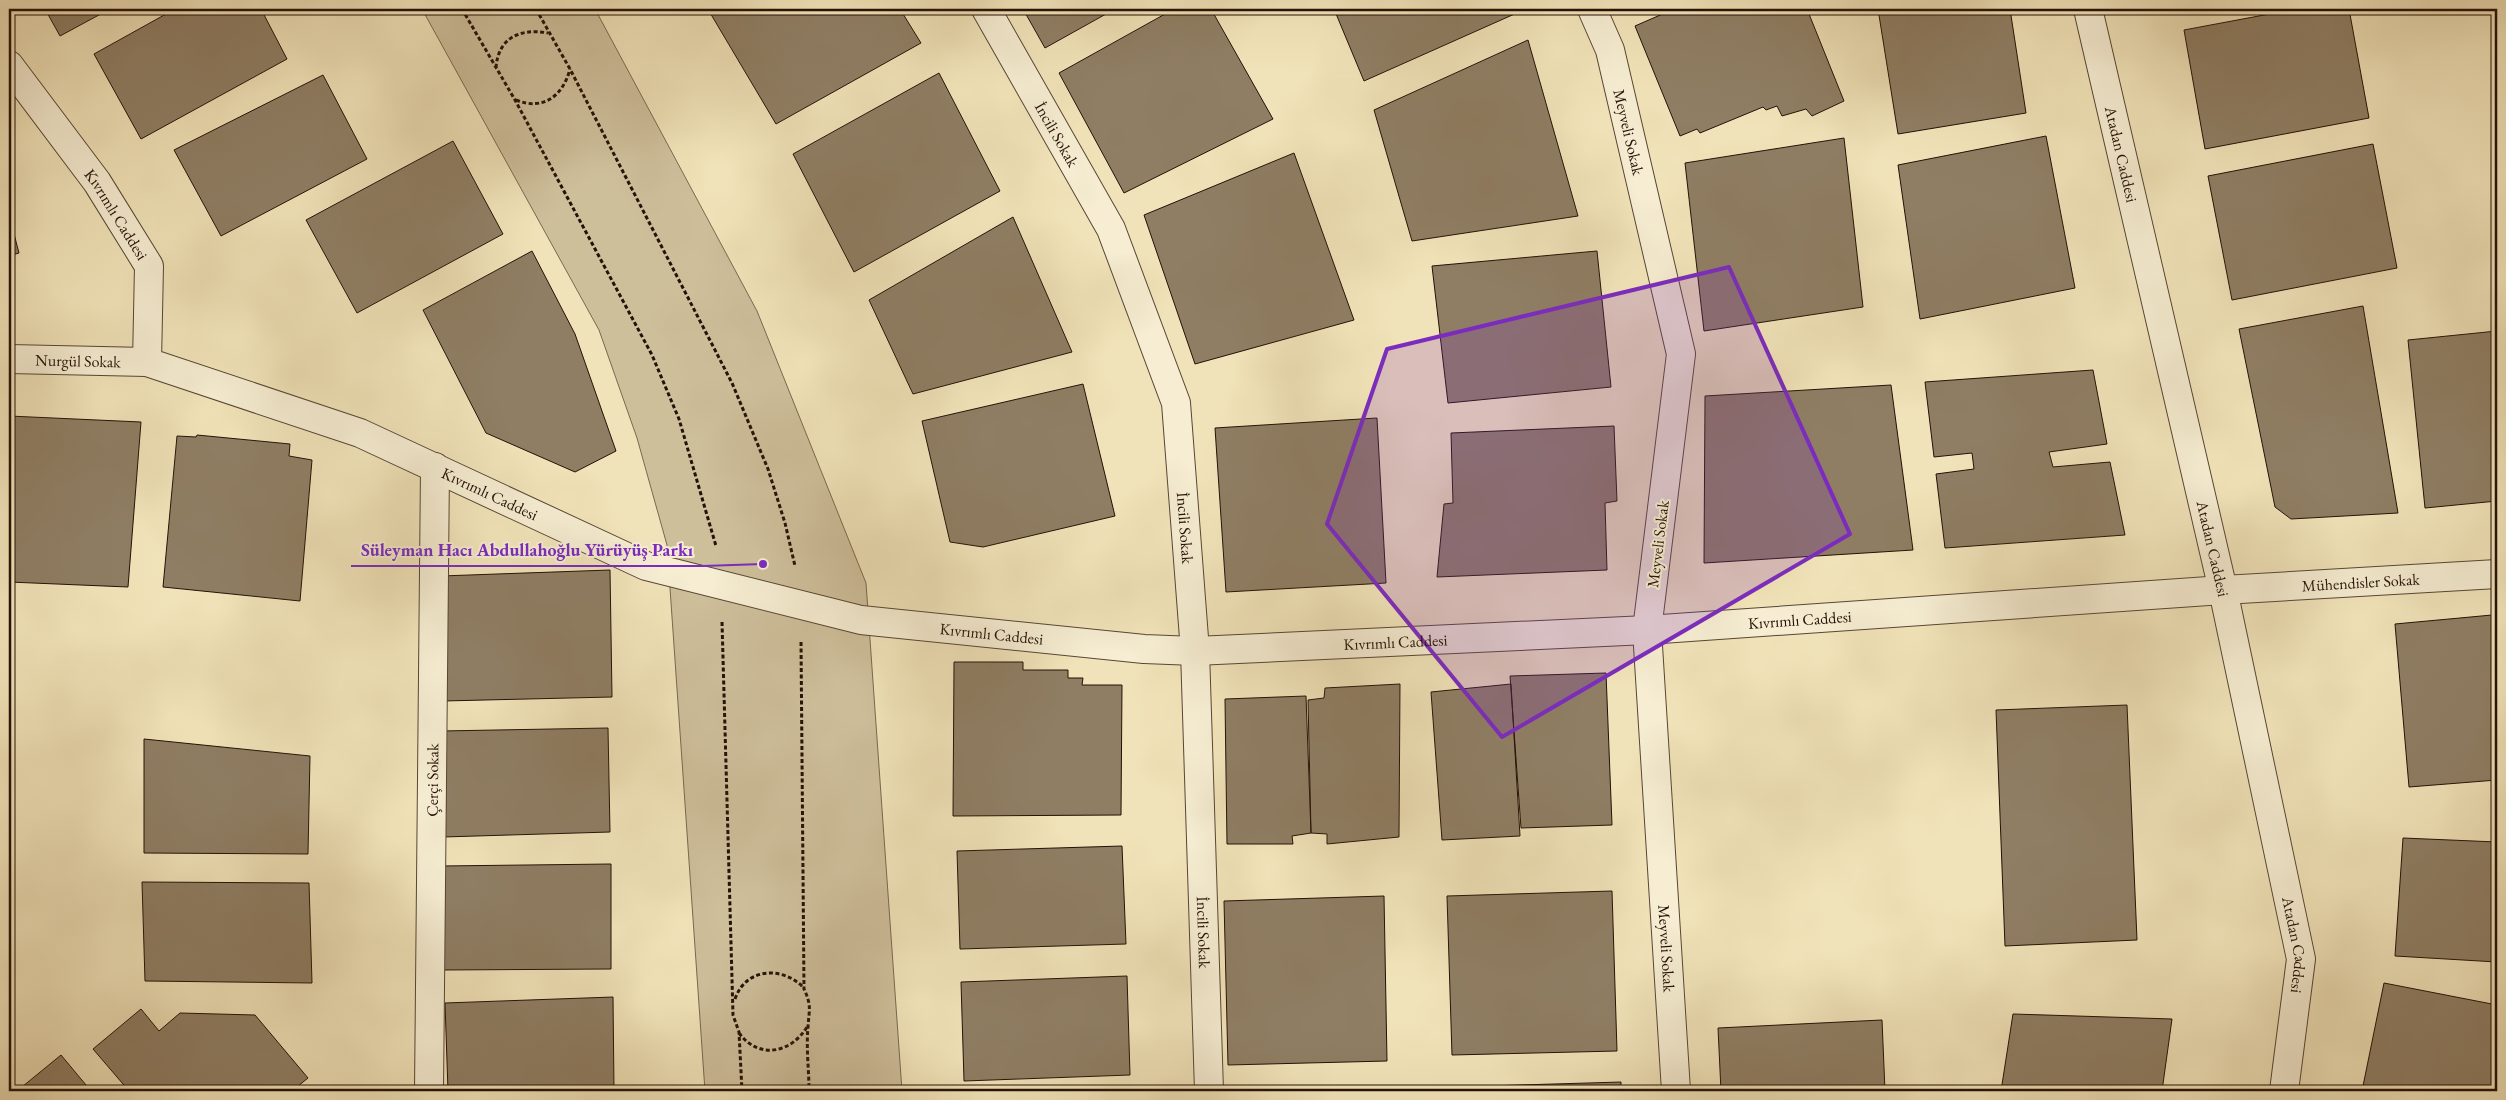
<svg xmlns="http://www.w3.org/2000/svg" width="2506" height="1100" viewBox="0 0 2506 1100" font-family="'EB Garamond',serif">
	<style>
		.green { fill: #cebf9b; stroke: #796851 }
		.building { fill: #8f7e64; stroke: #241107 }
		.lines { fill: none; stroke-linecap: round; stroke-linejoin: round }
		.minor-casing { stroke: #574634; stroke-width: 30 }
		.tertiary-casing { stroke: #574634; stroke-width: 30 }
		.path { stroke: #241107; stroke-width: 3; stroke-dasharray: 4 2.5; stroke-linecap: butt }
		.minor { stroke: #f6edd2; stroke-width: 28 }
		.tertiary { stroke: #f6edd2; stroke-width: 28 }
		.marked { fill: #7b2cbf; fill-opacity: 0.2; stroke: #7b2cbf; stroke-width: 4; stroke-linejoin: round }
		.labels { text-anchor: middle; dominant-baseline: central; stroke-width: 4; stroke-linejoin: round; paint-order: stroke }
		.street-label { font-size: 16px; fill: #241107; stroke: #f6edd2 }
		.leader { fill: none; stroke: #7b2cbf; stroke-width: 2 }
		.callout-dot { fill: #7b2cbf; stroke: #f6edd2; stroke-width: 2 }
		.callout-label { font-size: 18px; text-anchor: middle; font-weight: bold; fill: #7b2cbf; stroke: #f6edd2; stroke-width: 4; stroke-linejoin: round; paint-order: stroke }
	</style>
	<rect width="100%" height="100%" fill="#f1e3b9"/>
	<filter id="stains"><feTurbulence type="fractalNoise" baseFrequency=".004" numOctaves="4"/><feColorMatrix values="0 0 0 0 .2 0 0 0 0 .09 0 0 0 0 .02 0 0 0 .5 -.17"/></filter>
	<radialGradient id="worn" r=".72"><stop offset=".6" stop-color="#630" stop-opacity="0"/><stop offset="1" stop-color="#630" stop-opacity=".3"/></radialGradient>
	<!-- green -->
	<path class="green" d="M422 9H595L757 311 866 583 902 1091H705L667 545 637 438 599 330Z"/>
	<!-- building -->
	<path class="building" d="M45 9H110L60 36Z
		M175 9H261L287 59 141 139 94 54Z
		M714 9H900L921 43 776 124 709 11Z
		M1023 9H1115L1045 48Z
		M1174 9H1211L1273 119 1124 193 1059 73Z
		M1334 9H1517L1519 12 1364 81Z
		M1674 9H1807L1844 101 1812 116 1806 109 1782 116 1777 106 1766 110 1763 107 1700 133 1697 129 1680 136 1635 26Z
		M1878 9H2010L2026 113 1898 134Z
		M2296 9H2349L2369 118 2205 149 2184 30Z
		M1528 40 1578 216 1412 241 1374 110Z
		M939 73 1000 191 854 272 793 154Z
		M323 75 367 159 221 236 174 150Z
		M2046 136 2075 288 1920 319 1898 165Z
		M1844 138 1863 307 1704 331 1685 163Z
		M453 141 503 234 357 313 306 220Z
		M2373 144 2397 268 2232 300 2208 176Z
		M1294 153 1354 320 1195 364 1144 215Z
		M9 215 19 253 9 256Z
		M1013 217 1072 352 913 394 869 300Z
		M532 251 575 334 616 451 575 472 486 433 423 310Z
		M1597 251 1611 387 1448 403 1432 266Z
		M2363 306 2398 513 2291 519 2275 507 2239 329Z
		M2497 331V501L2425 508 2408 340Z
		M2093 370 2107 444 2049 452 2053 467 2110 462 2125 535 1945 548 1936 474 1974 469 1972 453 1934 457 1925 382Z
		M1083 384 1115 516 983 547 950 542 922 421Z
		M1891 385 1913 550 1704 563 1705 396Z
		M9 416 141 422 128 587 9 582Z
		M1377 418 1386 583 1226 592 1215 428Z
		M1614 426 1617 501 1605 503 1607 570 1437 577 1444 504 1453 503 1451 433Z
		M197 435 290 444 289 456 312 460 300 601 163 587 177 436 196 437Z
		M610 570 612 697 443 701 441 576Z
		M2492 615 2497 677V780L2409 787 2395 624Z
		M954 662H1023V670H1068V678H1083L1082 685H1122L1121 815 953 816Z
		M1606 673 1612 825 1521 828 1510 676Z
		M1400 684 1399 837 1327 844V834L1311 833 1308 700 1324 698 1325 688Z
		M1511 684 1520 836 1442 840 1431 692Z
		M1306 696 1311 833 1292 836 1293 844H1227L1225 699Z
		M2127 705 2137 940 2005 946 1996 710Z
		M608 728 610 832 443 837 441 731Z
		M144 739 310 756 308 854 144 853Z
		M2403 838 2497 842V962L2395 956Z
		M1122 846 1126 944 960 949 957 851Z
		M611 864V969L443 970 441 866Z
		M142 882 309 883 312 983 145 981Z
		M1612 891 1617 1051 1452 1055 1447 896Z
		M1384 896 1387 1061 1228 1065 1224 901Z
		M1127 976 1130 1075 964 1081 961 982Z
		M2384 983 2497 1005V1091H2362Z
		M613 997 614 1091H448L445 1003Z
		M141 1009 159 1031 180 1013 255 1015 308 1078 292 1091H129L93 1049Z
		M2013 1014 2172 1019 2162 1091H2001Z
		M1882 1020 1885 1091H1721L1718 1028Z
		M61 1055 91 1091H17Z
		M1621 1082V1091H1453V1087Z
		M1392 1088V1091H1277Z"/>
	<g class="lines">
		<defs>
			<g id="minor">
				<path id="s1" d="M9 359 147 362"/>
				<path id="s2" d="M2223 590 2497 574"/>
				<path id="s3" d="M429 1091 435 467"/>
			</g>
			<g id="tertiary">
				<path id="s4" d="M986 9 1111 229 1176 403 1195 651 1209 1091"/>
				<path id="s5" d="M1592 9 1610 50 1681 354 1647 630 1676 1091"/>
				<path id="s6" d="M2088 9 2223 590 2301 959 2284 1091"/>
				<path id="s7" d="M9 65 97 182 149 266 147 362 360 433 646 566 861 620 1144 649 1195 651 1647 630 2223 590"/>
			</g>
		</defs>
		<!-- minor casing -->
		<use href="#minor" class="minor-casing"/>
		<!-- tertiary casing -->
		<use href="#tertiary" class="tertiary-casing"/>
		<!-- path -->
		<path class="path" d="M462 9 515 100 652 355 679 419 716 546
			M536 9 570 69 732 383 768 469 785 523 795 566
			M496 68C498 37 521 28 548 33
			M516 100C543 111 563 96 570 69
			M722 622 733 1015 739 1032 742 1091
			M801 642 804 989C812 1006 809 1010 808 1027 806 1048 809 1070 809 1091
			M735 999C746 967 783 966 804 988
			M739 1033C759 1060 791 1053 807 1027"/>
		<!-- minor -->
		<use href="#minor" class="minor"/>
		<!-- tertiary -->
		<use href="#tertiary" class="tertiary"/>
	</g>
	<!-- marked area -->
	<path class="marked" d="M1729 267 1850 534 1502 737 1327 524 1387 349Z"/>
	<g class="labels">
		<!-- street labels -->
		<g class="street-label">
			<text stroke="none"><textPath href="#s5" startOffset="129">Meyveli Sokak</textPath></text>
			<text stroke="none"><textPath href="#s4" startOffset="144">İncili Sokak</textPath></text>
			<text stroke="none"><textPath href="#s6" startOffset="149">Atadan Caddesi</textPath></text>
			<text stroke="none"><textPath href="#s7" startOffset="184">Kıvrımlı Caddesi</textPath></text>
			<text stroke="none"><textPath href="#s1" startOffset="69">Nurgül Sokak</textPath></text>
			<text stroke="none"><textPath href="#s7" startOffset="709">Kıvrımlı Caddesi</textPath></text>
			<text stroke="none"><textPath href="#s4" startOffset="564">İncili Sokak</textPath></text>
			<text transform="translate(1658 544) rotate(-83)">Meyveli Sokak</text>
			<text stroke="none"><textPath href="#s6" startOffset="554">Atadan Caddesi</textPath></text>
			<text stroke="none"><textPath href="#s2" startOffset="138">Mühendisler Sokak</textPath></text>
			<text stroke="none"><textPath href="#s7" startOffset="2044">Kıvrımlı Caddesi</textPath></text>
			<text stroke="none"><textPath href="#s7" startOffset="1234">Kıvrımlı Caddesi</textPath></text>
			<text stroke="none"><textPath href="#s7" startOffset="1639">Kıvrımlı Caddesi</textPath></text>
			<text stroke="none"><textPath href="#s3" startOffset="311">Çerçi Sokak</textPath></text>
			<text stroke="none"><textPath href="#s4" startOffset="969">İncili Sokak</textPath></text>
			<text stroke="none"><textPath href="#s6" startOffset="959">Atadan Caddesi</textPath></text>
			<text stroke="none"><textPath href="#s5" startOffset="954">Meyveli Sokak</textPath></text>
		</g>
	</g>
	<!-- callouts -->
	<path class="leader" d="M763 564L703 566H351"/>
	<circle class="callout-dot" cx="763" cy="564" r="5"/>
	<g class="callout-label">
		<text x="527" y="556">Süleyman Hacı Abdullahoğlu Yürüyüş Parkı</text>
	</g>
	<!-- margin -->
	<rect width="2506" height="1100" fill="none" stroke="#f1e3b9" stroke-width="30"/>
	<rect x="10" y="10" width="2486" height="1080" fill="none" stroke="#241107" stroke-width="2.5"/>
	<rect x="15" y="15" width="2476" height="1070" fill="none" stroke="#241107"/>
	<rect width="100%" height="100%" filter="url(#stains)"/>
	<rect width="100%" height="100%" fill="url(#worn)"/>
</svg>
